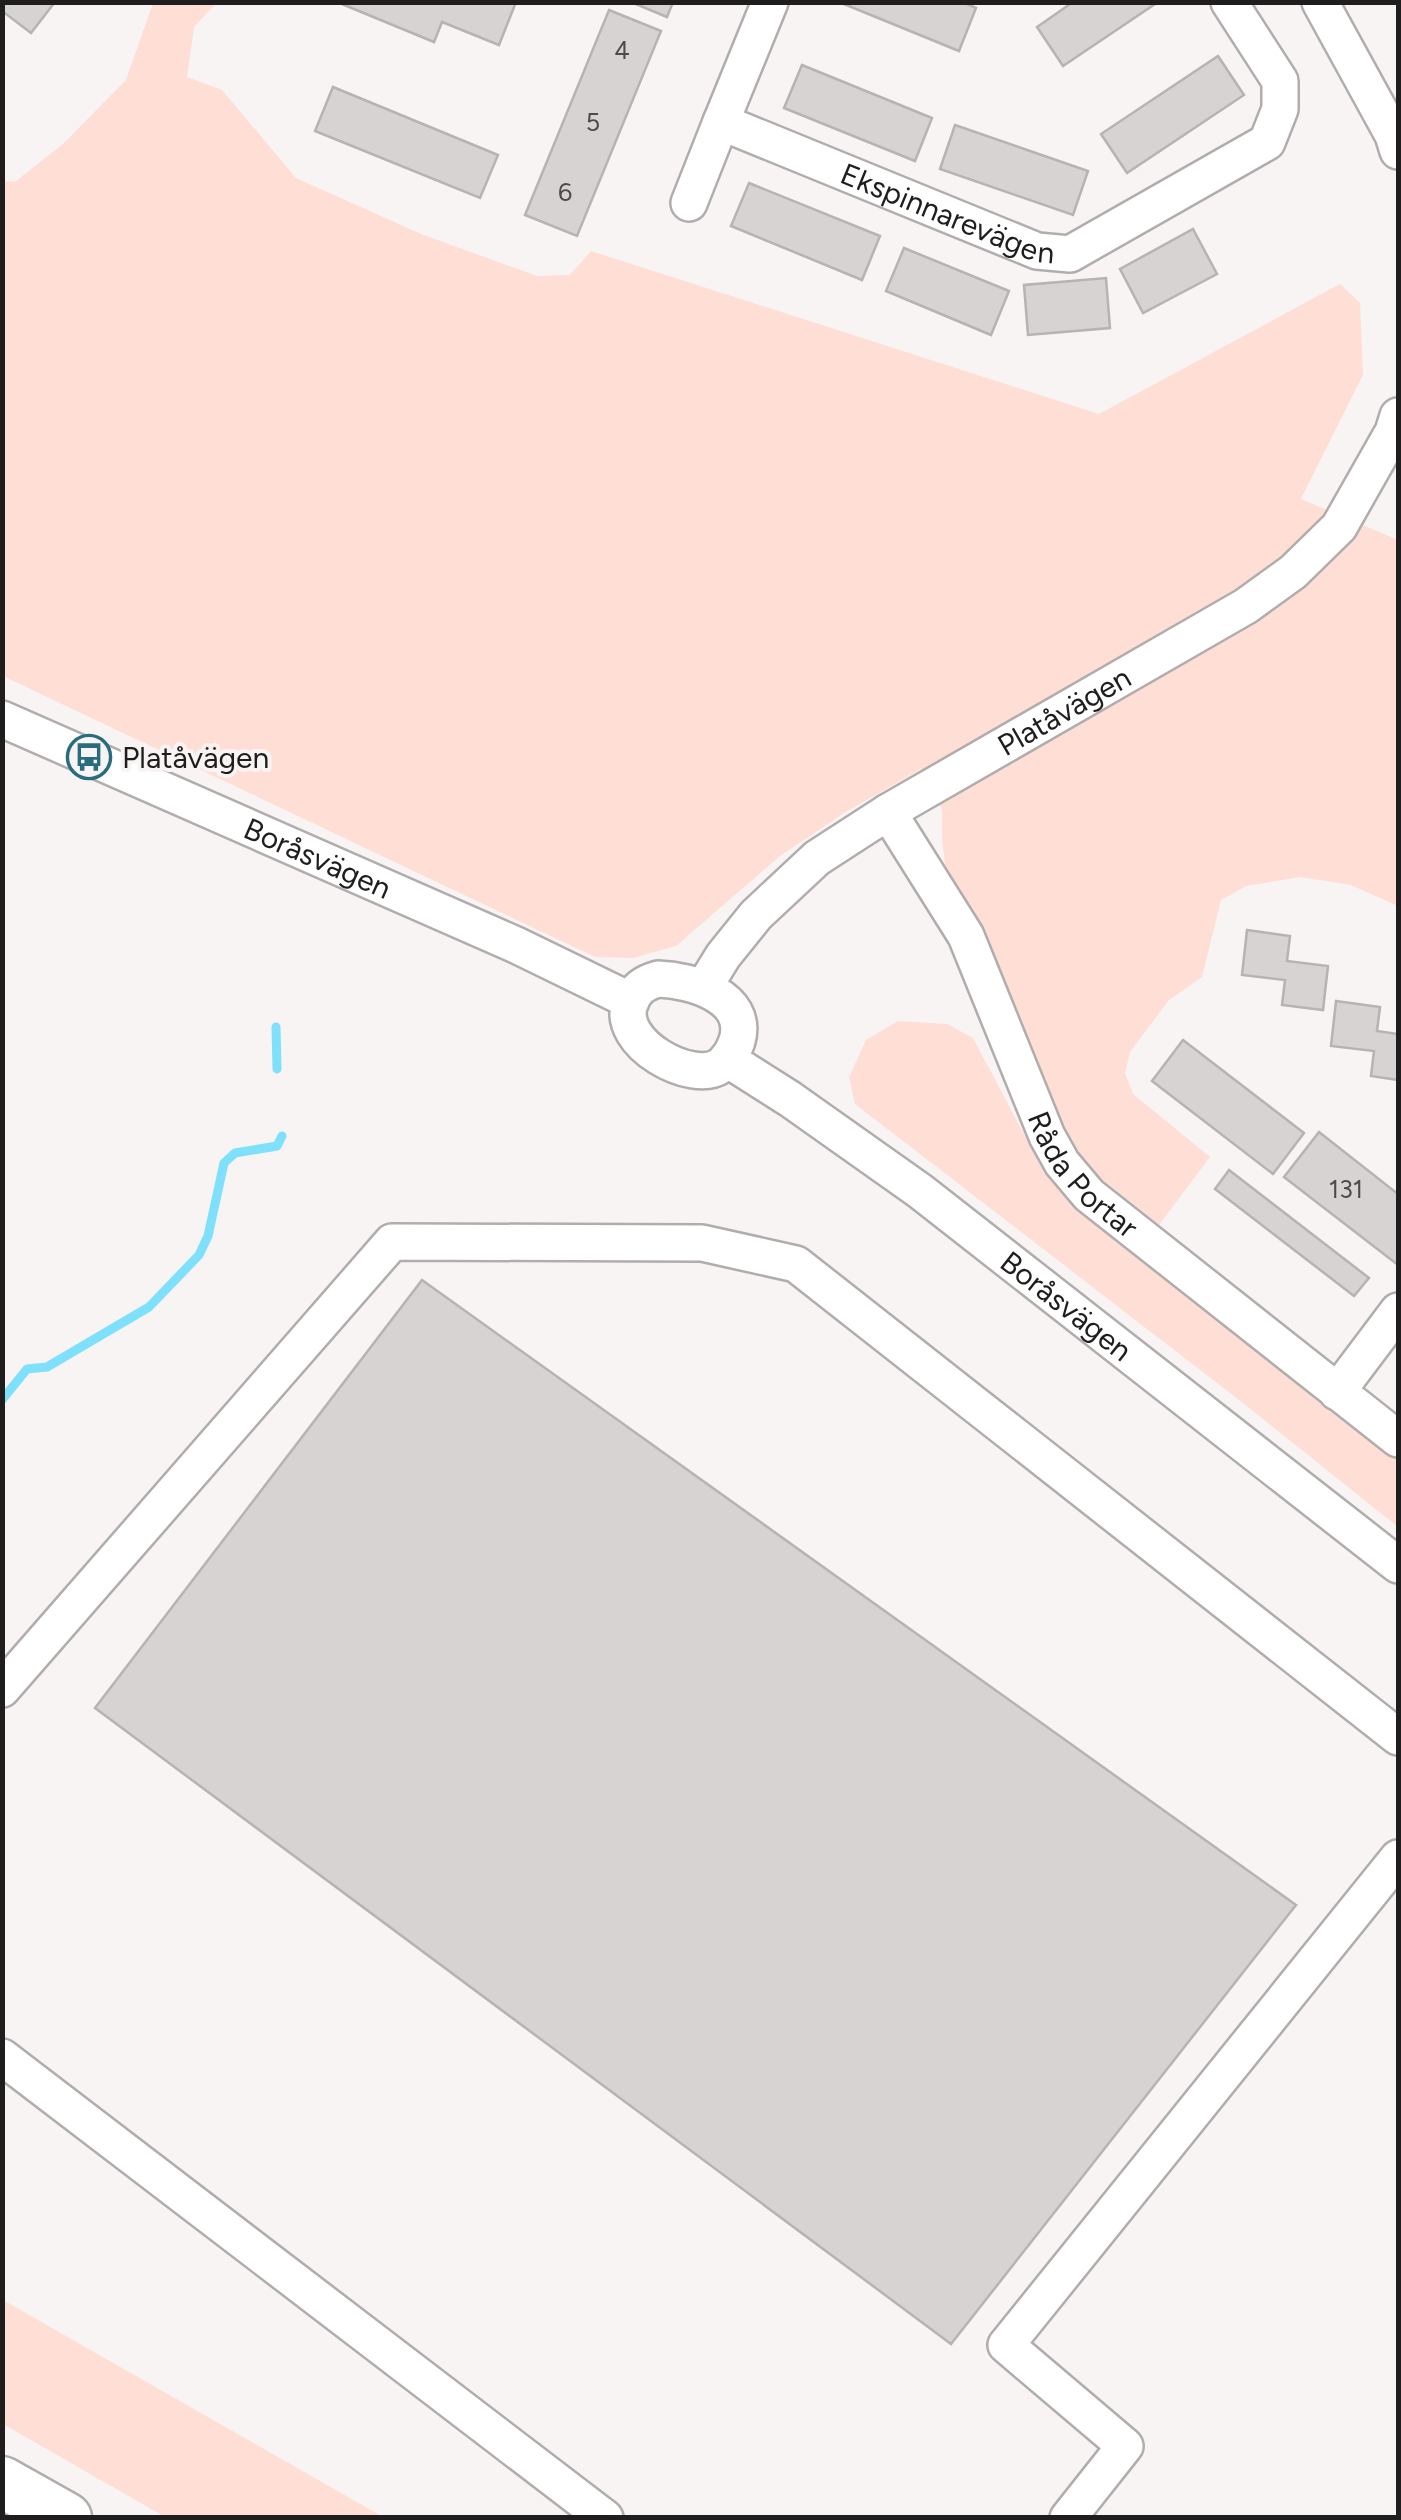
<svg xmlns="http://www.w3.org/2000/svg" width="1401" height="2520" viewBox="0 0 1401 2520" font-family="Figtree,sans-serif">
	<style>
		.green { fill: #feded5 }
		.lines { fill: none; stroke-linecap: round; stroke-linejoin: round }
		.stream { stroke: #7fe0fb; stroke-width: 9 }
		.building { fill: #d7d3d2; stroke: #b7b3b2; stroke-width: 2.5 }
		.minor-casing { stroke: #b1adac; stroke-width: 40 }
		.highway-casing { stroke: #b1adac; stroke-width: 55 }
		.minor { stroke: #fff; stroke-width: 35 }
		.highway { stroke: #fff; stroke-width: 50 }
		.labels { text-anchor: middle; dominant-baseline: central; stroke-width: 8; stroke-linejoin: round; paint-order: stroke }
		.number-label { font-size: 25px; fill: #4d4a4a }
		.street-label { font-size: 30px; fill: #1f1d1d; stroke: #f8f4f3 }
		.poi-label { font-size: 30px; fill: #1f1d1d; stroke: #f8f4f3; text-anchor: start }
	</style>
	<rect width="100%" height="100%" fill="#f8f4f3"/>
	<!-- green -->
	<path class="green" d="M153 3H216L194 27 187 77 222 90 296 178 421 234 537 276 570 275 591 251 1099 414 1340 284 1360 303 1363 375 1301 499 1398 540V906L1351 885 1300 877 1246 886 1221 900 1202 977 1169 1000 1130 1052 1125 1073 1133 1094 1210 1157 1159 1225 1093 1172 1069 1144 947 877 942 840V809L921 769 844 813 780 856 676 946 633 958 595 957 3 676 2 182 16 181 64 143 126 80Z
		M898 1021 947 1024 973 1038 1041 1166 1072 1202 1398 1455V1527L1243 1403 855 1104 849 1077 866 1040Z
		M3 2300 383 2517H165L3 2424Z"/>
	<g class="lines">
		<!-- stream -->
		<path class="stream" d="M276 1027 277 1069
			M2 1400 27 1369 47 1367 149 1307 199 1255 208 1236 224 1163 235 1153 277 1146 282 1136"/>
	</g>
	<!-- building -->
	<path class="building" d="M2 2H55L31 33 2 11Z
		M337 2H516L499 45 442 22 434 42Z
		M631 2H673L667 17Z
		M839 2H963L976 8 959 51Z
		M1073 2H1158L1063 66 1037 27Z
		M609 10 661 31 577 236 525 215Z
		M1218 56 1244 95 1127 173 1101 134Z
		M802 65 932 118 915 161 784 108Z
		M333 87 498 155 480 198 315 131Z
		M955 125 1088 171 1073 215 940 169Z
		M749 183 880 236 862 280 731 226Z
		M1193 229 1217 274 1143 313 1120 269Z
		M904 248 1009 291 991 335 886 291Z
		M1106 278 1110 328 1028 335 1024 285Z
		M1247 930 1290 936 1287 961 1328 966 1323 1010 1282 1005 1285 980 1242 975Z
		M1336 1001 1380 1007 1377 1031 1398 1034V1080L1371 1076 1374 1051 1331 1046Z
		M1183 1040 1304 1133 1273 1174 1152 1081Z
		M1319 1132 1398 1194V1265L1284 1177Z
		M1229 1170 1369 1278 1354 1296 1215 1189Z
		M422 1280 1296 1905 951 2344 95 1708Z"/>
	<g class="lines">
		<defs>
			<g id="minor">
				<path d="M1320 2 1393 135 1398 151"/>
				<path d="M721 122 770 2"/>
				<path id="s1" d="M689 203 721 122 1037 251 1070 254 1267 142 1280 109V81L1229 2"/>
				<path id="s2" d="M2 719 516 945 631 1001"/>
				<path id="s3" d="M888 812 966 936 1047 1136 1062 1163 1089 1195 1398 1439"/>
				<path d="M658 979C690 980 750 996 737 1041 734 1049 728 1061 720 1066 692 1085 615 1043 630 1003 635 989 644 983 658 979Z"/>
				<path id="s4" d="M704 987 723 956 756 915 817 858 888 812 1246 606 1293 572 1339 527 1393 432 1398 416"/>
				<path id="s5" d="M727 1059 790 1099 920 1191 1398 1565"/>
				<path d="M1337 1392 1398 1311"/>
				<path d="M2 1689 392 1242 702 1243 796 1264 1398 1737"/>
				<path d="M2 2057 605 2518"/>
				<path d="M1068 2518 1125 2446 1006 2345 1398 1858"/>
			</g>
			<path id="highway" d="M2 2482 66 2518"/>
		</defs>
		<!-- minor casing -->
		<use href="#minor" class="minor-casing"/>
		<!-- highway casing -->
		<use href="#highway" class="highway-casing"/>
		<!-- minor -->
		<use href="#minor" class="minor"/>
		<!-- highway -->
		<use href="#highway" class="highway"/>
	</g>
	<!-- icons -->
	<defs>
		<symbol id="bus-ring" viewBox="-11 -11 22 22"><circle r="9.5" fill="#f8f4f3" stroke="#286c7d" stroke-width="1.5"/><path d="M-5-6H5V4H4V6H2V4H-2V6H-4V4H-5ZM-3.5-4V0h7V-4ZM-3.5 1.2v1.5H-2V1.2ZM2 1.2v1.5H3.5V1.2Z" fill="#286c7d"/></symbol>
	</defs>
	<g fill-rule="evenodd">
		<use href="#bus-ring" x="64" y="732" width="50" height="50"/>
	</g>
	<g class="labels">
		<!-- number labels -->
		<g class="number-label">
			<text x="622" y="50">4</text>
			<text x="593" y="122">5</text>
			<text x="565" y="192">6</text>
			<text x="1346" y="1189">131</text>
		</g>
		<!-- street labels -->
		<g class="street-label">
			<text stroke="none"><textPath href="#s1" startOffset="332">Ekspinnarevägen</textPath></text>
			<text stroke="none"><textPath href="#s4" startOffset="460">Platåvägen</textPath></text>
			<text stroke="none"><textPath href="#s2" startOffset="345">Boråsvägen</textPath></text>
			<text stroke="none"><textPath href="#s3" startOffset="415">Råda Portar</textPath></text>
			<text stroke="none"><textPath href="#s5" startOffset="420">Boråsvägen</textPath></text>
		</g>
		<!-- poi labels -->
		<g class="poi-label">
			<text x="122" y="757">Platåvägen</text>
		</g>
	</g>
	<!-- border -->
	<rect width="1401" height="2520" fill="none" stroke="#1f1d1d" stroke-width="10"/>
</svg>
